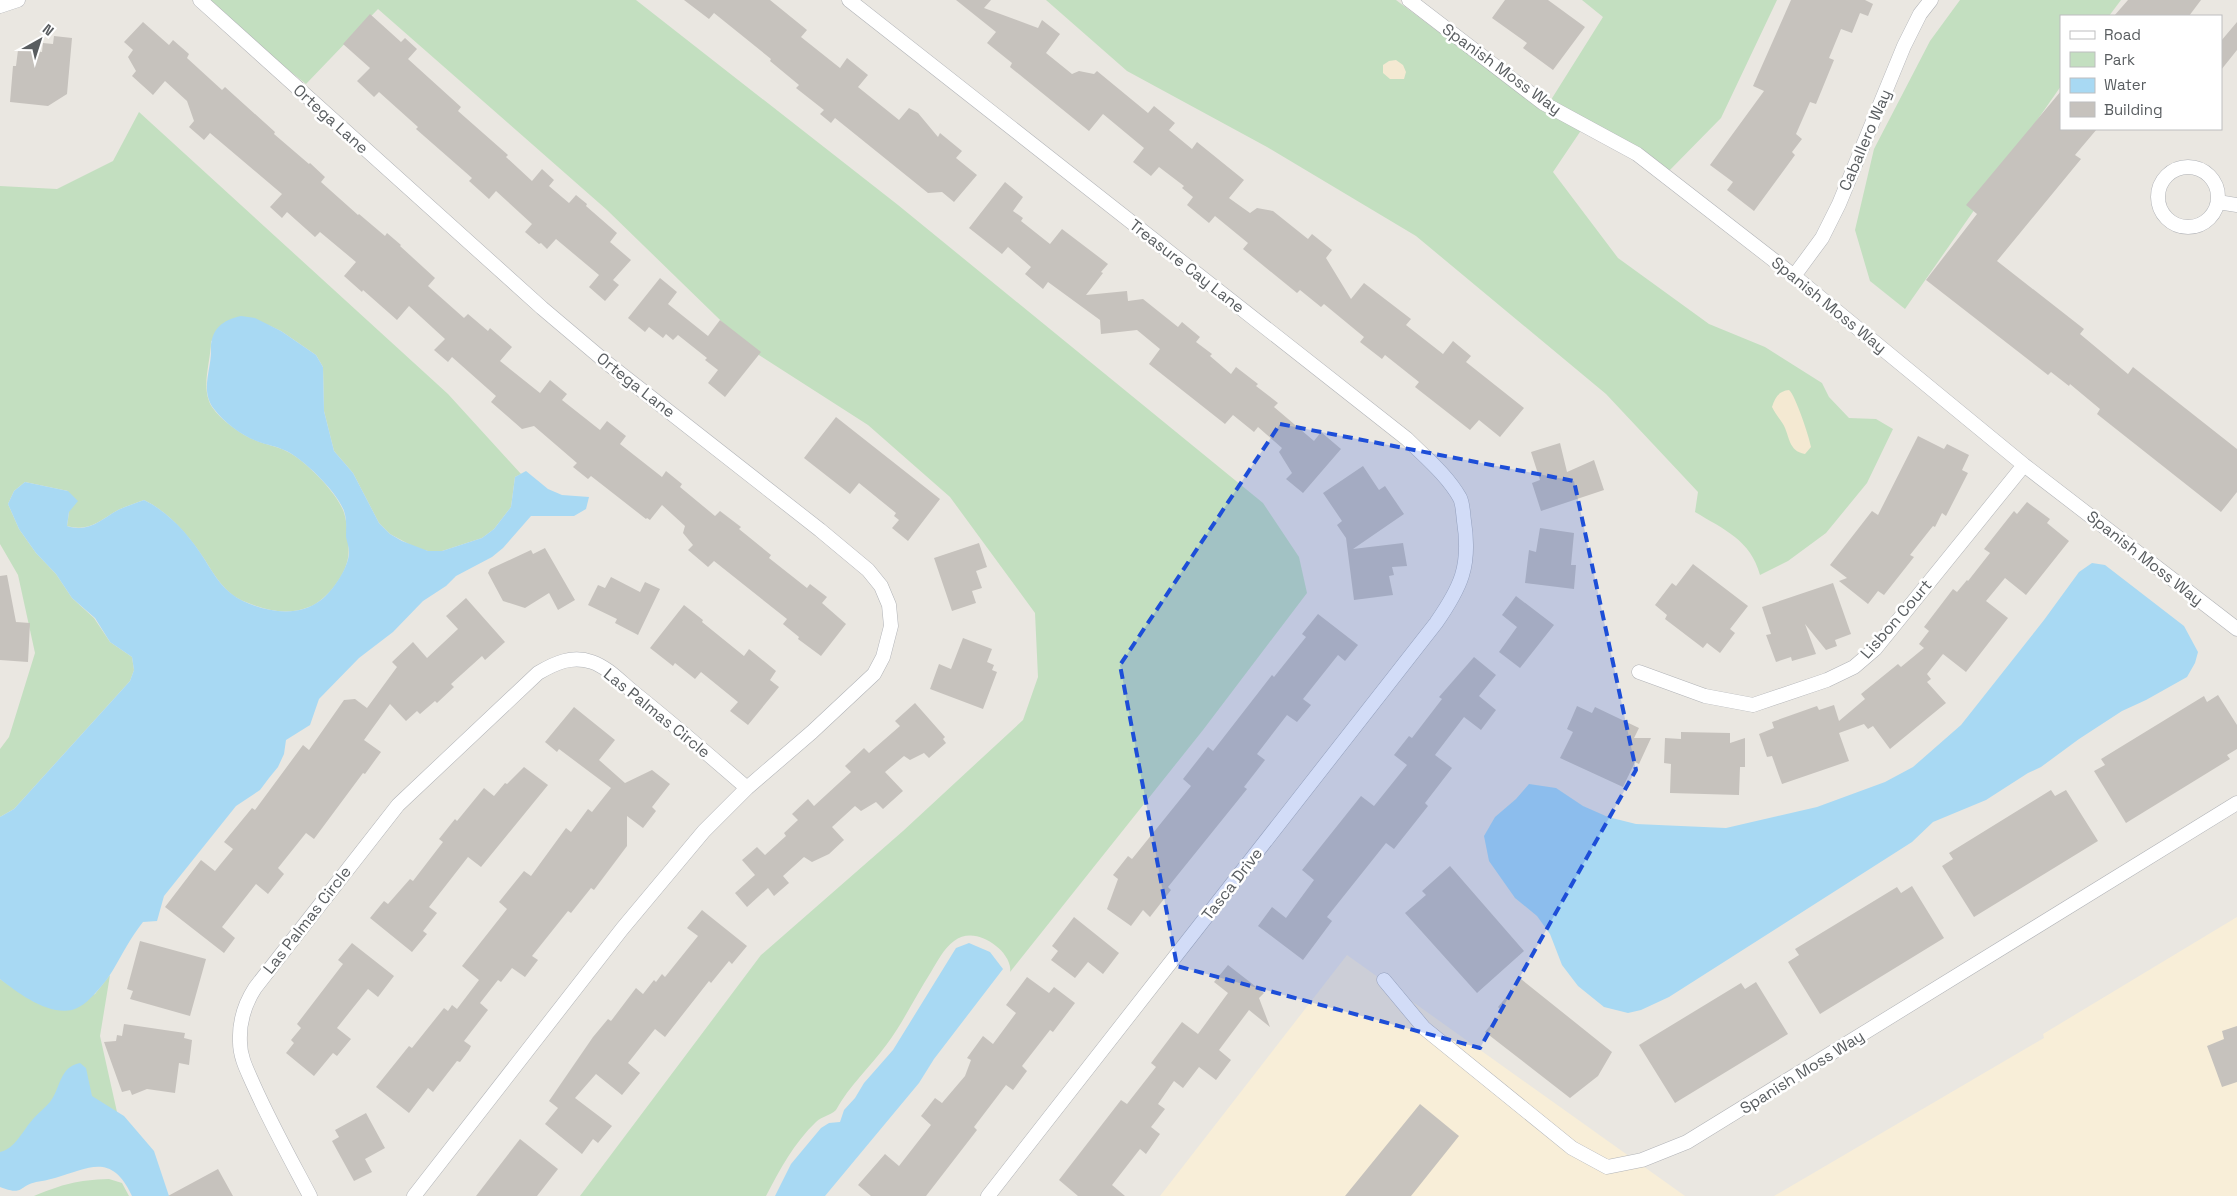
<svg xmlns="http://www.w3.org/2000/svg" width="2237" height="1196" viewBox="0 0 2237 1196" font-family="'Space Grotesk',sans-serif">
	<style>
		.commercial { fill: #f8eed8 }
		.green { fill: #c3dfc0 }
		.sand { fill: #f4e9d2 }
		.water { fill: #a8d9f3 }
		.building { fill: #c6c2bd }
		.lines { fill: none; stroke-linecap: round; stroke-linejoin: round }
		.street-casing { stroke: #b1b3b7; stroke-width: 15 }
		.street { stroke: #fff; stroke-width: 14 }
		.marked { fill: #1d4ed8; fill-opacity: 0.2; stroke: #1d4ed8; stroke-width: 4; stroke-dasharray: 10 6; stroke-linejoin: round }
		.labels { text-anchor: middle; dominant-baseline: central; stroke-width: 5; stroke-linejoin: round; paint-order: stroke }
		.street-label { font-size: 16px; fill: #595d60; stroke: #fff }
	</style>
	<rect width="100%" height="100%" fill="#eae7e1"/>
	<!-- commercial -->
	<path class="commercial" d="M2237 917V1196H1774L2044 1038 2043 1034Z
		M1347 955 1685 1196H1160Z"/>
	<!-- green -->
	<path class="green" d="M201 0H636L898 205 1263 503 1299 557 1307 593 1203 730 1010 972C1012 963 1003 951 996 946 984 936 967 931 954 941 944 948 937 962 931 972 916 995 904 1021 887 1044 870 1067 849 1086 836 1110 830 1116 822 1116 816 1122 794 1143 780 1169 766 1196H580L761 955 903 831 1023 720 1038 677 1035 613 950 497 868 425 751 350 607 210 378 9 306 84Z
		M1046 0H1396L1544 111 1603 17 1582 0H1777L1721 118 1666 174 1586 123 1553 172 1618 258 1709 324 1765 347 1822 383 1829 397 1849 418 1876 419 1893 429 1867 483 1826 533 1788 561 1760 575C1751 540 1723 529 1695 512L1698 492 1606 394 1416 236 1267 147 1127 71Z
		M1960 0H2121L2109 16H2061V86L1905 309 1870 281 1855 230 1874 149 1930 41Z
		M139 112 448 394 521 474 515 477 511 507 494 529 482 538 442 551H428L416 548 390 534 379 523 353 473 334 451 324 411 323 367 316 355 281 331 268 325 211 341C211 362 200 388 212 407 222 421 241 435 257 441 266 445 277 446 286 451 304 459 336 492 343 510 347 518 350 549 348 558 345 576 326 601 309 607 286 616 265 610 243 601 226 594 214 575 205 560 190 537 169 512 144 500 136 503 126 506 118 510 99 521 89 532 67 526L69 512 68 491 25 482 14 491 8 504 19 529 36 553 56 574 72 598 94 618 110 642 132 657 134 670 130 681 14 809 0 817V749L9 737 35 653 18 575 0 544V186L57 189 113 161Z
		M110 975 100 1036 119 1121 0 1163V979L33 1001 59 1010 95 994Z
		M109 1179 122 1183 129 1196H34C64 1184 76 1180 109 1179Z"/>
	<!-- sand -->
	<path class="sand" d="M1396 60 1403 65 1406 72 1404 79H1390L1383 73V65L1389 61Z
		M1789 390C1795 394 1810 439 1811 447L1805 454C1788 451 1790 436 1783 424 1779 418 1775 413 1772 407 1775 397 1779 391 1789 390Z"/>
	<!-- water -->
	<path class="water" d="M241 316 255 318 281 331 316 355 323 367 324 411 334 451 353 473 379 523 390 534 402 541 428 551H442L482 538 494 529 511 507 515 477 526 471 548 489 562 495 589 497 586 509 574 516H531L503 548 492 557 456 576 446 586 423 601 393 632 359 658 319 699 310 725 286 740 284 754 278 767 269 778 260 790 236 806 164 896 157 921 143 922C131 937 123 953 113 970 109 977 104 983 99 989 92 997 83 1007 72 1010 47 1015 18 993 0 979V817L14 809 130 681 134 670 132 657 110 642 95 618 72 598 56 574 36 553 19 529 8 504 14 491 25 482 68 491 78 501 69 512 67 526C89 533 100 520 118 510 126 506 136 503 144 500 169 512 190 536 205 560 214 575 225 593 243 601 267 612 298 618 321 600 333 591 349 567 349 552 349 547 347 542 346 537 346 528 347 520 344 511 338 493 302 457 284 450 276 446 267 445 259 442 242 436 225 423 214 409 200 391 211 371 211 351 210 330 222 320 241 316Z
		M2092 563 2105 565 2184 626 2198 652 2195 663 2187 677 2146 700 2122 711 2079 739 2041 767 2028 773 1986 800 1933 822 1912 842 1669 997 1641 1010 1628 1013 1604 1007 1578 986 1562 965 1550 934 1537 916 1515 898 1489 861 1484 836 1495 817 1516 799 1529 784 1556 788 1583 806 1608 817 1636 824 1726 828 1817 807 1885 782 1913 767 1961 725 2044 620 2079 572Z
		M969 943 990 952 1003 969 934 1059 919 1083 825 1196H775L791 1164 821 1128 829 1123 840 1122 844 1110 855 1098 864 1083 893 1050 956 948Z
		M80 1063 86 1068 92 1096 124 1116 154 1151 169 1196H132C112 1153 91 1167 55 1178 48 1180 42 1181 36 1182 17 1187 24 1196 0 1187V1152C15 1149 23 1130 33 1119 38 1113 45 1108 50 1102 61 1088 59 1067 80 1063Z"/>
	<!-- building -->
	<path class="building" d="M684 0H770L807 30 801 37 840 68 847 58 868 75 858 87 899 120 909 108 918 113 938 137 940 133 962 151 956 158 977 175 954 202 942 192 928 193 835 118 831 123 820 114 824 110 796 88 799 85 770 61 771 59 714 13 709 19Z
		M956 0H991L984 8 1038 28 1042 20 1060 34 1046 53 1072 74 1079 71 1094 74 1097 71 1148 113 1154 106 1175 123 1169 130 1192 149 1197 142 1244 180 1229 198 1250 213 1257 208 1273 211 1308 239 1312 234 1332 250 1326 258 1351 299 1364 283 1411 319 1406 325 1443 354 1453 341 1471 356 1466 362 1524 408 1500 437 1479 420 1470 430 1415 387 1419 382 1385 355 1382 359 1360 342 1364 337 1324 304 1321 307 1300 290 1297 293 1243 249 1248 243 1215 216 1209 223 1187 205 1193 197 1182 188 1184 186 1159 167 1151 176 1133 162 1144 148 1103 114 1089 131 1010 67 1012 63 987 43 996 32Z
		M1505 0H1548L1585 27 1553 70 1523 48 1527 43 1492 18Z
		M1791 0H1865L1873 4 1868 16 1860 13 1852 33 1841 29 1829 58 1834 60 1816 104 1810 102 1796 134 1802 139 1792 152 1795 155 1754 211 1727 190 1733 182 1710 165 1764 91 1753 86Z
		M2128 0H2201L2189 16H2114Z
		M370 14 401 42 405 38 417 49 408 59 461 107 458 111 508 155 506 157 532 181 542 169 554 180 549 186 569 203 576 195 587 204 586 206 617 233 610 242 631 260 613 280 619 285 605 301 589 287 599 275 556 239 547 249 541 243 539 244 525 232 532 224 496 191 489 199 469 181 472 178 416 129 418 127 379 92 374 97 357 81 370 68 343 44Z
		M143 22 169 45 173 40 189 54 187 58 222 90 225 87 275 132 274 134 309 164 310 163 325 177 321 182 358 215 359 214 385 236 387 233 401 245 400 246 435 278 428 286 464 318 468 314 488 331 490 328 512 347 500 361 540 393 550 380 567 394 562 400 600 430 607 421 626 436 620 444 662 477 666 471 682 484 680 487 715 516 720 511 741 527 739 529 771 555 769 558 807 588 810 584 827 597 822 603 846 624 821 656 798 639 799 637 783 624 787 619 714 561 708 567 688 550 693 545 683 533 685 526 662 505 650 520 647 518 646 519 591 476 588 479 573 467 577 463 534 426 522 429 491 402 496 396 452 357 448 362 434 350 445 339 409 306 397 320 363 290 362 292 344 276 356 262 320 232 315 237 287 212 282 218 270 207 282 194 210 133 204 140 189 127 194 121 187 101 165 81 153 95 132 76 136 71 128 57 133 50 124 42Z
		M2237 22V50L2221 70V41Z
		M54 36 72 38 67 94 48 106 10 102 13 66H16L18 50 42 52 43 43 53 44Z
		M2061 91V129H2097L2075 155 2081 159 1997 261 2084 329 2080 334 2128 374 2133 367 2237 449V492L2221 512 2097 414 2100 409 2070 384 2069 386 2051 372 2048 375 1926 280 1977 214 1966 205Z
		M1005 182 1023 197 1013 211 1023 218 1021 221 1050 244 1062 229 1108 264 1101 272 1103 273 1086 295 1127 291 1128 301 1143 299 1178 327 1182 322 1200 337 1196 342 1212 354 1210 356 1231 374 1236 367 1258 384 1256 386 1278 403 1274 407 1314 441 1321 432 1341 449 1303 493 1286 479 1292 473 1279 452 1282 448 1258 427 1254 432 1233 415 1225 424 1149 364 1160 349 1137 330 1101 334 1100 320 1048 282 1043 289 1025 274 1031 267 1008 247 1002 254 969 228Z
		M660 278 677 292 668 304 708 336 720 320 761 352 725 397 708 383 718 370 705 360 707 358 678 335 673 340 666 334 663 338 649 327 645 332 628 318Z
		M836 417 940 499 908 541 892 528 899 520 894 516 896 513 859 483 850 494 804 458Z
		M1918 436 1944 449 1947 444 1969 455 1962 470 1968 473 1946 516 1942 513 1935 527 1933 526 1910 555 1914 557 1884 595 1878 591 1868 604 1839 581 1847 578 1830 565 1872 511 1878 515Z
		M1560 443 1567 472 1594 460 1604 490 1541 511 1532 483 1540 480 1531 452Z
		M1363 466 1379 490 1385 486 1404 514 1353 549 1403 543 1407 566 1392 567 1394 575 1389 576 1393 595 1354 600 1346 538 1337 525 1342 521 1323 493Z
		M2027 502 2050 519 2047 523 2069 541 2026 595 2005 578 1986 601 2008 618 1966 672 1943 654 1927 674 1931 679 1927 682 1946 703 1890 749 1873 726 1868 729 1864 724 1839 733 1849 761 1782 784 1772 756 1767 757 1759 734 1774 728 1772 722 1817 706 1819 710 1834 705 1839 721 1865 699 1861 694 1898 664 1901 667 1924 648 1919 644 1929 631 1924 627 1953 589 1957 592 1967 580 1968 581 1990 553 1984 549 2014 511 2017 514Z
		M1540 528 1574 533 1571 565H1576L1574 589 1525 583 1529 550 1536 552Z
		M979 543 987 567 976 571 982 588 972 591 976 603 952 611 934 558Z
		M545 548 575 600 558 610 549 593 525 608 503 601 488 573 490 569 531 550 533 554Z
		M1693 564 1748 606 1730 629 1735 633 1720 653 1707 643 1703 648 1665 619 1667 615 1655 605 1672 583 1676 586Z
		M7 575 16 622 30 623 28 662 0 660V576Z
		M611 577 640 592 645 582 660 589 638 635 615 623 617 619 588 605 598 585 605 588Z
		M1833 583 1851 634 1835 640 1837 646 1826 650 1805 624 1816 654 1792 661 1791 657 1776 662 1766 635 1771 634 1762 607Z
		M1516 596 1554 625 1520 668 1499 652 1517 627 1502 615Z
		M466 598 505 642 485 660 482 656 451 684 454 687 437 703 435 701 420 714 417 711 406 721 390 704 364 740 381 752 365 774 363 773 314 839 306 833 278 868 284 874 268 894 256 884 222 927 235 938 224 953 165 907 201 860 215 871 233 849 224 842 252 808 255 810 303 745 309 750 344 700 355 699 367 708 397 667 392 662 413 642 427 658 458 629 446 616Z
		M684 605 703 620 702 622 744 656 749 649 776 671 770 680 779 687 748 725 730 711 738 702 701 672 695 679 675 663 673 666 650 648Z
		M1318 614 1358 645 1345 661 1338 655 1303 699 1311 705 1297 722 1287 715 1257 754 1265 760 1244 787 1247 789 1168 887 1171 890 1150 917 1143 910 1131 926 1107 909 1118 879 1113 875 1128 856 1132 859 1191 786 1183 779 1208 747 1213 751 1272 675 1274 677 1306 637 1302 634Z
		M963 638 992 649 987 662 994 665 992 670 997 672 983 709 930 689 939 664 951 669Z
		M1474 657 1496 675 1479 696 1496 710 1481 730 1464 717 1435 755 1452 768 1425 803 1428 806 1394 849 1386 843 1327 917 1332 921 1303 960 1258 926 1272 907 1286 918 1314 880 1302 870 1361 796 1374 806 1407 765 1394 755 1409 736 1412 738 1442 699 1439 697Z
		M2218 695 2237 725V749L2227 755 2230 759 2126 823 2094 771 2105 765 2101 759 2204 696 2207 702Z
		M915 703 945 737 943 739 946 743 929 758 924 753 910 760 904 756 885 772 903 791 883 809 876 802 861 811 855 806 832 827 844 840 829 854 812 862 804 857 783 876 789 883 774 896 768 888 747 907 735 893 755 875 742 860 757 847 765 855 786 836 784 833 798 820 792 814 808 799 814 806 851 772 845 766 864 748 869 753 900 726 895 721Z
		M1577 706 1592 713 1595 707 1639 728 1634 738H1651L1639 764 1635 762 1623 787 1560 758 1573 732 1567 729Z
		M574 707 615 740 599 760 625 783 652 770 670 784 652 807 656 811 643 828 627 816V846L594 890 591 888 571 913 568 911 532 956 538 960 525 977 512 968 501 982 498 980 480 1003 488 1010 464 1041 471 1046 469 1050 460 1062 457 1061 433 1092 428 1088 409 1113 376 1087 409 1046 412 1048 444 1008 448 1011 452 1005 457 1009 479 980 462 966 507 909 499 902 524 871 531 876 566 828 571 832 588 809 592 812 611 788 559 749 557 752 545 742Z
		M1681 732 1730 733V743L1745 738V767H1740L1739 795 1670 793 1671 764 1664 763 1665 738 1681 739Z
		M524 767 548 785 481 867 468 857 429 907 437 913 423 931 427 934 412 952 370 918 384 901 388 904 410 879 413 881 443 842 439 839 455 819 457 821 484 788 494 796 505 783 507 784Z
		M2051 790 2055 796 2066 790 2098 841 1974 917 1942 866 1953 859 1949 853Z
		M1450 866 1524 951 1477 993 1405 913 1426 895 1422 891Z
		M1912 886 1944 938 1820 1014 1788 962 1799 955 1795 949 1897 887 1901 893Z
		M702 910 747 946 732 964 729 961 711 983 709 981 665 1037 655 1029 628 1063 640 1073 622 1095 596 1074 575 1098 612 1126 598 1143 593 1139 582 1154 545 1124 558 1108 549 1101 593 1037 608 1019 611 1021 636 988 643 994 654 980 656 982 662 974 665 977 698 936 687 928Z
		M1074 917 1119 953 1103 974 1088 962 1075 978 1051 960 1058 951 1052 946Z
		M140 941 206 959 190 1016 130 999 133 991 127 989Z
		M352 943 394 976 378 997 368 989 337 1028 351 1039 337 1056 333 1053 314 1076 286 1053 294 1043 291 1040 301 1028 297 1024 343 964 338 960Z
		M1228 965 1264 993 1259 998 1270 1027 1249 1010 1219 1050 1231 1060 1216 1080 1199 1067 1183 1088 1174 1081 1158 1104 1165 1109 1151 1127 1160 1134 1146 1154 1140 1149 1112 1185 1125 1196H1078L1059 1180 1121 1100 1127 1104 1156 1067 1151 1063 1182 1022 1198 1034 1228 993 1214 982Z
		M1027 977 1049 993 1054 987 1075 1003 1053 1032 1050 1030 1022 1066 1027 1071 1013 1090 1006 1085 974 1127 977 1130 926 1196H871L858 1185 885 1154 899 1166 931 1125 921 1116 935 1098 942 1103 965 1076 971 1060 967 1058 983 1036 993 1044 1016 1013 1006 1005Z
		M1521 979 1612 1052 1598 1076 1570 1098 1485 1032 1502 1011 1498 1007Z
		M1756 982 1788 1034 1675 1103 1639 1045 1741 983 1745 989Z
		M124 1024 185 1033 184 1038 192 1040 189 1065 179 1063 175 1093 147 1089 132 1095 130 1090 122 1092 104 1042 116 1041 117 1035 122 1036Z
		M2237 1026V1082L2222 1087 2207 1046 2224 1039 2222 1031Z
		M1420 1104 1459 1136 1411 1196H1345Z
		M366 1113 385 1148 365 1159 372 1172 354 1181 332 1141 339 1137 335 1130Z
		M520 1139 558 1169 537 1196H476Z
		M218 1169 233 1196H168Z"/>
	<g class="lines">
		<defs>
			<path id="street" d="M200 0 542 308 607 363 820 530 868 570 881 586 889 605 891 626 883 657 874 674 812 732 747 788
				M849 0 1407 439C1425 457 1447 475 1460 498 1463 504 1463 514 1464 521 1471 566 1461 587 1436 623L988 1196
				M1409 0 1543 103 1637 154 1794 276 2024 465 2237 629
				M0 6 18 0
				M2158 197a30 30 0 1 1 60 0a30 30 0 1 1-60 0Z
				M2218 202 2237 205
				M1794 276 1822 238 1839 204 1904 46 1920 14 1931 0
				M1639 672 1705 696 1753 705 1827 680 1854 667 1875 649 2024 465
				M1384 980 1424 1028 1572 1148 1607 1167 1642 1160 1687 1142 2237 803
				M310 1196C291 1160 271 1124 254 1086 248 1072 240 1058 240 1042 239 1022 244 1005 255 988L398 805 538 673C555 663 572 655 592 662 607 667 620 681 632 691 671 722 709 755 747 788L704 831 622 929 414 1196"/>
		</defs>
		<!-- street casing -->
		<use href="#street" class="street-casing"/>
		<!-- street -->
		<use href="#street" class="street"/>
	</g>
	<!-- marked area -->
	<path class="marked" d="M1280 424 1574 481 1636 770 1480 1048 1177 966 1120 665Z"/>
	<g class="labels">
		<!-- street labels -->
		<g class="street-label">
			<text transform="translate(1502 69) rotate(36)">Spanish Moss Way</text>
			<text transform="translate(331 119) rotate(42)">Ortega Lane</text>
			<text transform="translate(1865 140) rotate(-67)">Caballero Way</text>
			<text transform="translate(1187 266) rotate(38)">Treasure Cay Lane</text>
			<text transform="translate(1829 305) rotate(39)">Spanish Moss Way</text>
			<text transform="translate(636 385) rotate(38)">Ortega Lane</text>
			<text transform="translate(2145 558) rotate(38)">Spanish Moss Way</text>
			<text transform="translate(1896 619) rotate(-49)">Lisbon Court</text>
			<text transform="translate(657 713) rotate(39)">Las Palmas Circle</text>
			<text transform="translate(1232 884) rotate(-52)">Tasca Drive</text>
			<text transform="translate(307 920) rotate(-52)">Las Palmas Circle</text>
			<text transform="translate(1802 1072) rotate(-32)">Spanish Moss Way</text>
		</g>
	</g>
	<!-- legend -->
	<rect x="2060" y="15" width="162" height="115" fill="#ffffff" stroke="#bdbebf"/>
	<rect x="2070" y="31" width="25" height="8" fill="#ffffff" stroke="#bdbebf"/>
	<text x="2104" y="40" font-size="15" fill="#595d60">Road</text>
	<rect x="2070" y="52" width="25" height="15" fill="#c3dfc0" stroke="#bdbebf"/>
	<text x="2104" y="65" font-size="15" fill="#595d60">Park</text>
	<rect x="2070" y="78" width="25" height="15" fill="#a8d9f3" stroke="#bdbebf"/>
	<text x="2104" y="90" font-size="15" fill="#595d60">Water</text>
	<rect x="2070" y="102" width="25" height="15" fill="#c6c2bd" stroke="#bdbebf"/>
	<text x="2104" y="115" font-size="15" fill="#595d60">Building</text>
	<!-- north arrow -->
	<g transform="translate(40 40) rotate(39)" stroke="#ffffff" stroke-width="4" paint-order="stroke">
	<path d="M0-4L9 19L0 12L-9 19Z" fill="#595d60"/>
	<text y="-8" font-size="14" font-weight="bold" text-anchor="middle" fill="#595d60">N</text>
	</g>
</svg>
